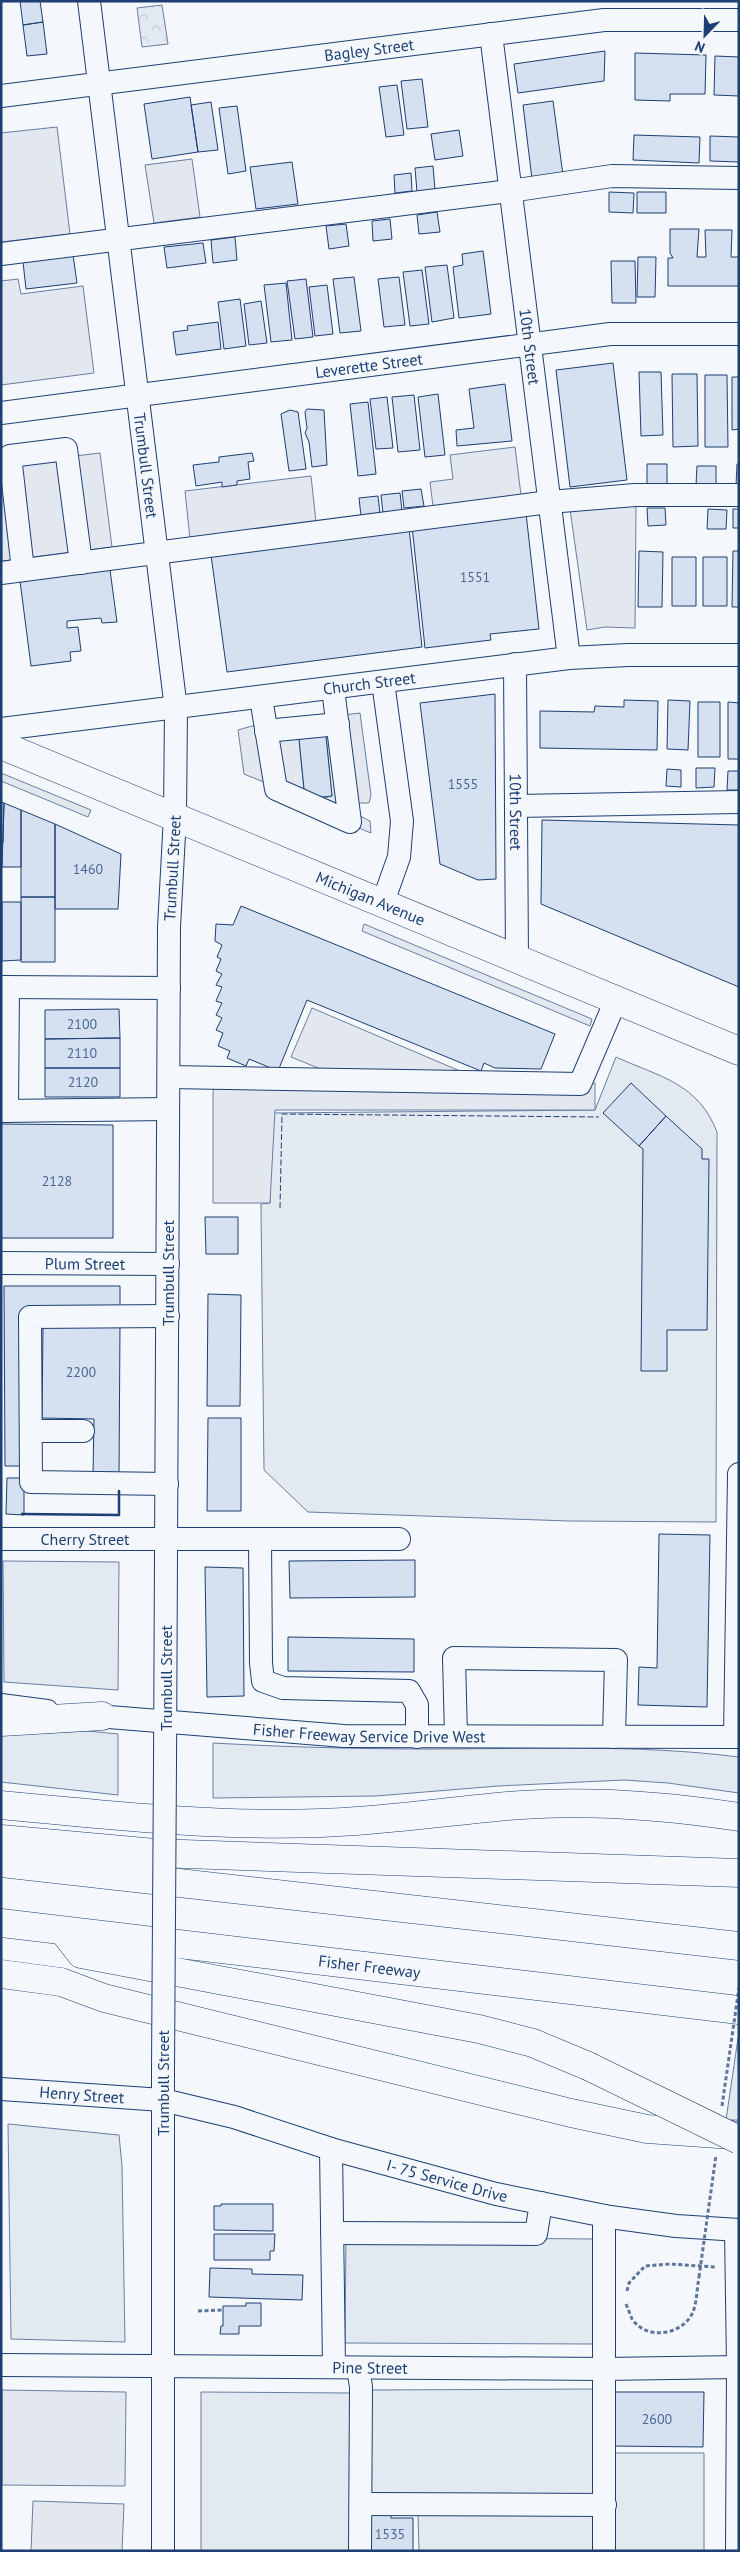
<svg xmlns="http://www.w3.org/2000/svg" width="740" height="2552" viewBox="0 0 740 2552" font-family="'PT Sans',sans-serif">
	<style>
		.green { fill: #e3e9f0; stroke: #687fa3 }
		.forest { fill: url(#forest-crowns); stroke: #687fa3 }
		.parking { fill: #e3e8f0; stroke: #687fa3 }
		.building { fill: #d5e0f0; stroke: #1d3f73 }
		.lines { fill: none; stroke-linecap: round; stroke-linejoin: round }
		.minor-casing { stroke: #1d3f73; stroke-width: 24 }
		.major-casing { stroke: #1d3f73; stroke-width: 29 }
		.highway-casing { stroke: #1d3f73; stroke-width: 29 }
		.path { stroke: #5e769c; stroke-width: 3; stroke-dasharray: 4 2.5; stroke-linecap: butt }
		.minor { stroke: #f4f7fb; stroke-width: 22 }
		.major { stroke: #f4f7fb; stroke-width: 28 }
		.highway { stroke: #f4f7fb; stroke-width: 28 }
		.minor-bridge-casing { stroke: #1d3f73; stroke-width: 24; stroke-linecap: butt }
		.highway-bridge-casing { stroke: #1d3f73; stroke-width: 29; stroke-linecap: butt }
		.path-bridge { stroke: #5e769c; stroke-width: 3; stroke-dasharray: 4 2.5; stroke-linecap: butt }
		.minor-bridge { stroke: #f4f7fb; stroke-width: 22 }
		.highway-bridge { stroke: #f4f7fb; stroke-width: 28 }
		.fence { stroke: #1d3f73; stroke-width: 1; stroke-dasharray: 6 2.5; stroke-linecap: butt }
		.wall { stroke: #1d3f73; stroke-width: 2.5 }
		.labels { text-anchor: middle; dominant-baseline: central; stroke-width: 4; stroke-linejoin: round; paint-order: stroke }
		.number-label { font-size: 14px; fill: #4b6792 }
		.street-label { font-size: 16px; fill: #1d3f73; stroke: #f4f7fb }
	</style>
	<defs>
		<pattern id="forest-crowns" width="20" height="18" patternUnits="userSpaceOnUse" patternTransform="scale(1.25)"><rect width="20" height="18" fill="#e3e9f0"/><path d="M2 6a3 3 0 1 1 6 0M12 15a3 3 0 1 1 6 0" fill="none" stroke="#c2c9d1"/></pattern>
	</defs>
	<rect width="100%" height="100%" fill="#f4f7fb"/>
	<!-- green -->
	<path class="green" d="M616 1057C660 1077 698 1083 717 1132L716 1522 569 1521 308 1512 264 1470 261 1208V1204L270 1203 271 1113 595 1110Z
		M3 1561 119 1562 118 1690 4 1682Z
		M88 1731 118 1734V1795L1 1782V1735Z
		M213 1743C285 1747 357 1749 429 1749 533 1749 636 1744 739 1757V1793L668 1783 624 1780 498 1786 376 1796 213 1798Z
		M738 2038 739 2120H726Z
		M8 2124 119 2135 122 2166 125 2342 11 2339Z
		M346 2237 596 2239V2344L345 2343Z
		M597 2389 598 2494 369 2495V2390Z
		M201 2392 350 2393V2551H201Z
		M612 2453H704V2551H612Z
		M596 2513 597 2551H419L418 2514Z"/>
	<!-- forest -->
	<path class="forest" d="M162 5 168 44 142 47 137 8Z"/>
	<!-- parking -->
	<path class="parking" d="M57 127 70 234 1 242V133Z
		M192 159 200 217 154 223 145 165Z
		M18 279 21 294 83 286 94 373 1 385V281Z
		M515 447 521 495 433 506 430 482 453 479 450 455Z
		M100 453 112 547 2 561 1 465Z
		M311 476 316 522 190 539 185 491Z
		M636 506 635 628 605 627 587 630 570 509Z
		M360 713 371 795 369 803H358L356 814 370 821 371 833 310 808 313 800 332 796 326 737 299 739 305 799 244 774 238 730 252 726Z
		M1 773 91 810 88 817 1 781Z
		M364 924 592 1019 590 1026 362 931Z
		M312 1008 474 1077 323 1070 291 1057Z
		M216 1070 595 1083V1110H275L270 1203H213V1094Z
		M2 2390 126 2392 125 2486 2 2485Z
		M33 2501 124 2504 122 2551H31Z"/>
	<!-- building -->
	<path class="building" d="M20 1H40L43 22 23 25Z
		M43 22 47 54 27 56 23 25Z
		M605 51 604 81 518 93 514 64Z
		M635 53 706 55 705 94H670V101L635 100Z
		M715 56 739 57V96L714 95Z
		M422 79 428 127 407 129 401 81Z
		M397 85 404 135 386 137 379 87Z
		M190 97 198 152 152 159 144 104Z
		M553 101 563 175 532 179 523 105Z
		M211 102 218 150 198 152 191 105Z
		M237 106 246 171 228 174 219 108Z
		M459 130 463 156 435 160 431 134Z
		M634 135 700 137 699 163 633 160Z
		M710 136 739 137V162L710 161Z
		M292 162 298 204 256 209 250 167Z
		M433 166 435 190 417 192 415 168Z
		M411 173 412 191 395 193 394 175Z
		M609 192 634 193 633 213 609 212Z
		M637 192H666V213H637Z
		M437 212 440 232 419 234 417 215Z
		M390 219 392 239 373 241 372 221Z
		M346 224 349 246 329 249 326 226Z
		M670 229H699L697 257H706L705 230H732L731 257H739V286H668V258H673L670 253Z
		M235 237 237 260 213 263 211 240Z
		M203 243 206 263 167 268 164 247Z
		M483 251 491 314 459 318 453 267 463 265 462 254Z
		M73 255 77 283 26 289 23 262Z
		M638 257H656L655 297H637Z
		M611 261H635L636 303H612Z
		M447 265 454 318 432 322 425 267Z
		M422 270 429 324 410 326 403 272Z
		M354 277 361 331 340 333 333 279Z
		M399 277 405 325 384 327 378 279Z
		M306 279 313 337 295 339 287 281Z
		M286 283 292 340 271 342 264 285Z
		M327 285 333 334 315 336 309 287Z
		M240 299 246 346 224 349 218 302Z
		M261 301 267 343 249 345 244 304Z
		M218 322 221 349 176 355 173 332 188 330 187 326Z
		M613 363 627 480 570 487 556 370Z
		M639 372H661L663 435 641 436Z
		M672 374H697L698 446 673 447Z
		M705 375H727L728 447H705Z
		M732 377H739V429L732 430Z
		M505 384 512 441 457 446 456 430 474 428 469 389Z
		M438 394 445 455 425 457 418 397Z
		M414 395 420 450 398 452 392 397Z
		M387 397 393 448 376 449 370 399Z
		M368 402 376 474 358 476 350 404Z
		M307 409 324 410 327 465 312 467 309 442 305 433 307 428 305 412Z
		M290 410 298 412 306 469 289 471 281 414Z
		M252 453 254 461 248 462 250 479 237 481V485L222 487V482L196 486 193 465 219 462V457Z
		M647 464H667V485H647Z
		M737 464H739V486H736Z
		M697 466H716V486L696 485Z
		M421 489 424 506 404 508 402 491Z
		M400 493 402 511 383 513 381 495Z
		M378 496 380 514 361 516 359 498Z
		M647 508H665L666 525 648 526Z
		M708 509 727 510 726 529H707Z
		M733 509H739V528H733Z
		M526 513 539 629 490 634 491 640 425 648 412 526Z
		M409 528 422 647 227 672 211 555Z
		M639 551 663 552 662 607H638Z
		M733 551H739V607H732Z
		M672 557H696V606H672Z
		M703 557H727V606H703Z
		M110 570 117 622 102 623 101 618 67 621V628L78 627 81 651 70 652 71 661 31 666 20 581Z
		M495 694 496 879 478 880 440 864 420 703Z
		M624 700 658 701 657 750 540 748V711L594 712 595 706 624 707Z
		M668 700 690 701 688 750 667 749Z
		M698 702H720V757H698Z
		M728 702 739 703V759H728Z
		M326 736 332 796 305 799 299 739Z
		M696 768H715L714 787 696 788Z
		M667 769 681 770V787L666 786Z
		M728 771H739V790H727Z
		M1 802 4 803 3 843H1Z
		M4 803 21 810V867H2Z
		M21 810 55 824V897H21Z
		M542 820 739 825V987L541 904Z
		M55 824 121 854 118 909H55Z
		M21 897H55V962H21Z
		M2 902H21V960L2 961Z
		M241 906 555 1034 541 1069 495 1068 484 1063 481 1071 307 1000 278 1071 249 1059 246 1066 227 1058 230 1051 218 1046 223 1033 216 1030 222 1018 216 1015 222 1003 216 1001 222 987 216 985 222 974 216 971 221 959 217 957 222 945 215 941 216 924 233 925Z
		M119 1009 120 1038 45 1039V1010Z
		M120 1038V1068H45V1039Z
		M45 1068H120V1097H45Z
		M631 1083 666 1116 639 1146 603 1113Z
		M666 1116 702 1149V1159H709L707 1330H667V1371H641L643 1149 639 1146Z
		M1 1124 113 1125V1238H1Z
		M205 1217H238V1254H206Z
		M4 1286H120V1308H24L27 1466H5Z
		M208 1294 241 1295 240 1406H207Z
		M120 1323 119 1475H93L94 1419 42 1418 43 1326Z
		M208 1418H241V1511H207Z
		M7 1478H24V1515L6 1514Z
		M659 1534 710 1535 707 1707 638 1705 639 1667 657 1668Z
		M415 1560V1597L290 1598 289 1561Z
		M205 1567 243 1568 244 1696 207 1697Z
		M288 1637 414 1639V1672L288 1671Z
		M221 2204H273V2231L214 2230V2206H221Z
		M214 2234H275L274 2251H270V2260H214Z
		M210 2268 252 2269V2274L303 2275 302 2300 209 2297Z
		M246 2303H261V2326H239V2334H220L221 2326H223V2306H246Z
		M612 2392H704L703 2447 611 2446Z
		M367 2512H391V2518H413V2551H367Z"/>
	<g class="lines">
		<defs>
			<g id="minor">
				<path id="s1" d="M89 1 176 709 175 816 169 927 165 1764"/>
				<path id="s2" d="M491 34 569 658"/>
				<path id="s3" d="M1 96 604 20H739"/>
				<path d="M1 254 510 191 612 176 739 178"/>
				<path id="s4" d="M1 413 610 334H739"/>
				<path d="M23 570 10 456 66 449 81 563"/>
				<path d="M1 573 549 502 635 495H739"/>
				<path id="s5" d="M515 664 517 959"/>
				<path d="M261 698 276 789 350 822 333 689"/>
				<path id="s6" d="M1 729 569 658 628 655H739"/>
				<path d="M266 731 338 724"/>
				<path d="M516 806 739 802"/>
				<path d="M383 902 399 857 402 821 383 682"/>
				<path d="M1 987 169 988"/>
				<path d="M169 1077 580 1084 616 1000"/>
				<path d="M1 1111 168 1109"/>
				<path d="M7 1111 8 987"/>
				<path id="s7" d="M1 1263 168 1264"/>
				<path d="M31 1431H83"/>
				<path d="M167 1484 31 1482 30 1317 168 1316"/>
				<path id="s8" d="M1 1539H399"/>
				<path d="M260 1540 261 1663 263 1681 283 1688 409 1691 417 1705V1737"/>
				<path d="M1 1705 47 1711"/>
				<path id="s9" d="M84 1715 344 1736 739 1737"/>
				<path d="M456 1736 454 1658 616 1660 614 1737"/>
				<path d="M735 1737 739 1474"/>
				<path d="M163 2069V2551"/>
				<path id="s10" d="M1 2089 163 2100 234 2117 331 2149 496 2194 610 2217 676 2226 739 2230"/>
				<path d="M331 2149 334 2366"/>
				<path d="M604 2216V2551"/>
				<path d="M736 2230 738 2367 737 2551"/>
				<path d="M332 2233 536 2234 541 2203"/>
				<path id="s11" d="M1 2365 604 2369 739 2367"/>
				<path d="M358 2368 361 2387 360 2551"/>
				<path d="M361 2504 605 2505"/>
			</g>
			<g id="major">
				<path id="s12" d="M1 745 739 1051"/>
			</g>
			<g id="highway">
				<path d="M1 1722 102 1716"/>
				<path d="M1 1805C108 1815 214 1827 321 1823 388 1821 454 1810 521 1805 593 1800 667 1806 739 1817"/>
				<path d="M1 1839 155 1853 739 1873"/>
				<path d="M1 1863 739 1946"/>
				<path id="s13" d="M1 1923 739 2010"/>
				<path d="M64 1932 81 1954 479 2029 533 2043 588 2066"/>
				<path d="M1 1974 61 1982 104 1998 571 2113 647 2129 732 2135"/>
			</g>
		</defs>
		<!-- minor casing -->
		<use href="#minor" class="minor-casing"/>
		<!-- major casing -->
		<use href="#major" class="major-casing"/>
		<!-- highway casing -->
		<use href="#highway" class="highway-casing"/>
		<!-- path -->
		<path class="path" d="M627 2291 629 2283 645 2266 670 2264 715 2267
			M626 2304C628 2309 630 2314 632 2319 647 2341 683 2335 693 2312 697 2301 697 2288 699 2277
			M198 2311 223 2310"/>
		<!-- minor -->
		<use href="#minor" class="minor"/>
		<!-- major -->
		<use href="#major" class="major"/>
		<!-- highway -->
		<use href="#highway" class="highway"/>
		<defs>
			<path id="minor-bridge" d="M163 2069 165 1764"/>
			<path id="highway-bridge" d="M588 2066 739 2140"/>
		</defs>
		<!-- minor-bridge casing -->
		<use href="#minor-bridge" class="minor-bridge-casing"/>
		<!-- highway-bridge casing -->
		<use href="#highway-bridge" class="highway-bridge-casing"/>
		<!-- path-bridge -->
		<path class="path-bridge" d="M722 2106 739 1988
			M699 2277 716 2155"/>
		<!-- minor-bridge -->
		<use href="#minor-bridge" class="minor-bridge"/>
		<!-- highway-bridge -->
		<use href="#highway-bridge" class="highway-bridge"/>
		<!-- fence -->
		<path class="fence" d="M280 1208 282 1114 599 1117"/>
		<!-- wall -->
		<path class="wall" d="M22 1514 119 1515V1491"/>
	</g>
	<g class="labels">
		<!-- number labels -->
		<g class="number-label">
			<text x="475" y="577">1551</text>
			<text x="463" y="784">1555</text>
			<text x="88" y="869">1460</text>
			<text x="82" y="1024">2100</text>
			<text x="82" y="1053">2110</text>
			<text x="83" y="1082">2120</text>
			<text x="57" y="1181">2128</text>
			<text x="81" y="1372">2200</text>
			<text x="657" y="2419">2600</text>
			<text x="390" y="2534">1535</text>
		</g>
		<!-- street labels -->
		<g class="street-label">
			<text stroke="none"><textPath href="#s3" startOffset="371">Bagley Street</textPath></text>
			<text stroke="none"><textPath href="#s2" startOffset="315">10th Street</textPath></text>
			<text stroke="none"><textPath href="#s4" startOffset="371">Leverette Street</textPath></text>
			<text stroke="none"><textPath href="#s1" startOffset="468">Trumbull Street</textPath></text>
			<text stroke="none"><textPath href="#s6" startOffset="371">Church Street</textPath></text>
			<text stroke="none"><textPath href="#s5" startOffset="148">10th Street</textPath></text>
			<text transform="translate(172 868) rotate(-87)">Trumbull Street</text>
			<text stroke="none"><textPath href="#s12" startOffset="400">Michigan Avenue</textPath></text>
			<text stroke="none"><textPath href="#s7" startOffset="84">Plum Street</textPath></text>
			<text transform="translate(168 1273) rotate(-90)">Trumbull Street</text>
			<text stroke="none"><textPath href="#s8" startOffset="84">Cherry Street</textPath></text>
			<text transform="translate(166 1678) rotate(-90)">Trumbull Street</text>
			<text stroke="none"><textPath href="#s9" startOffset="286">Fisher Freeway Service Drive West</textPath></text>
			<text stroke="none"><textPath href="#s13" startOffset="371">Fisher Freeway</textPath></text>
			<text transform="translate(163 2083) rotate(-90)">Trumbull Street</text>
			<text stroke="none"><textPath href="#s10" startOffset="81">Henry Street</textPath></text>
			<text stroke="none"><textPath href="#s10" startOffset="458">I- 75 Service Drive</textPath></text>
			<text stroke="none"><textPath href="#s11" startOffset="369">Pine Street</textPath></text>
		</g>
	</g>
	<!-- border -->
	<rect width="740" height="2552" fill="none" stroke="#1d3f73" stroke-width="5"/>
	<!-- north arrow -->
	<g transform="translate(705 35) rotate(203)" stroke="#f4f7fb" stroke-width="4" paint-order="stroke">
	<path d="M0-4L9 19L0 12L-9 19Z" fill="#1d3f73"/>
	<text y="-8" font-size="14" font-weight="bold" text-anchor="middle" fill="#1d3f73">N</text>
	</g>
</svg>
